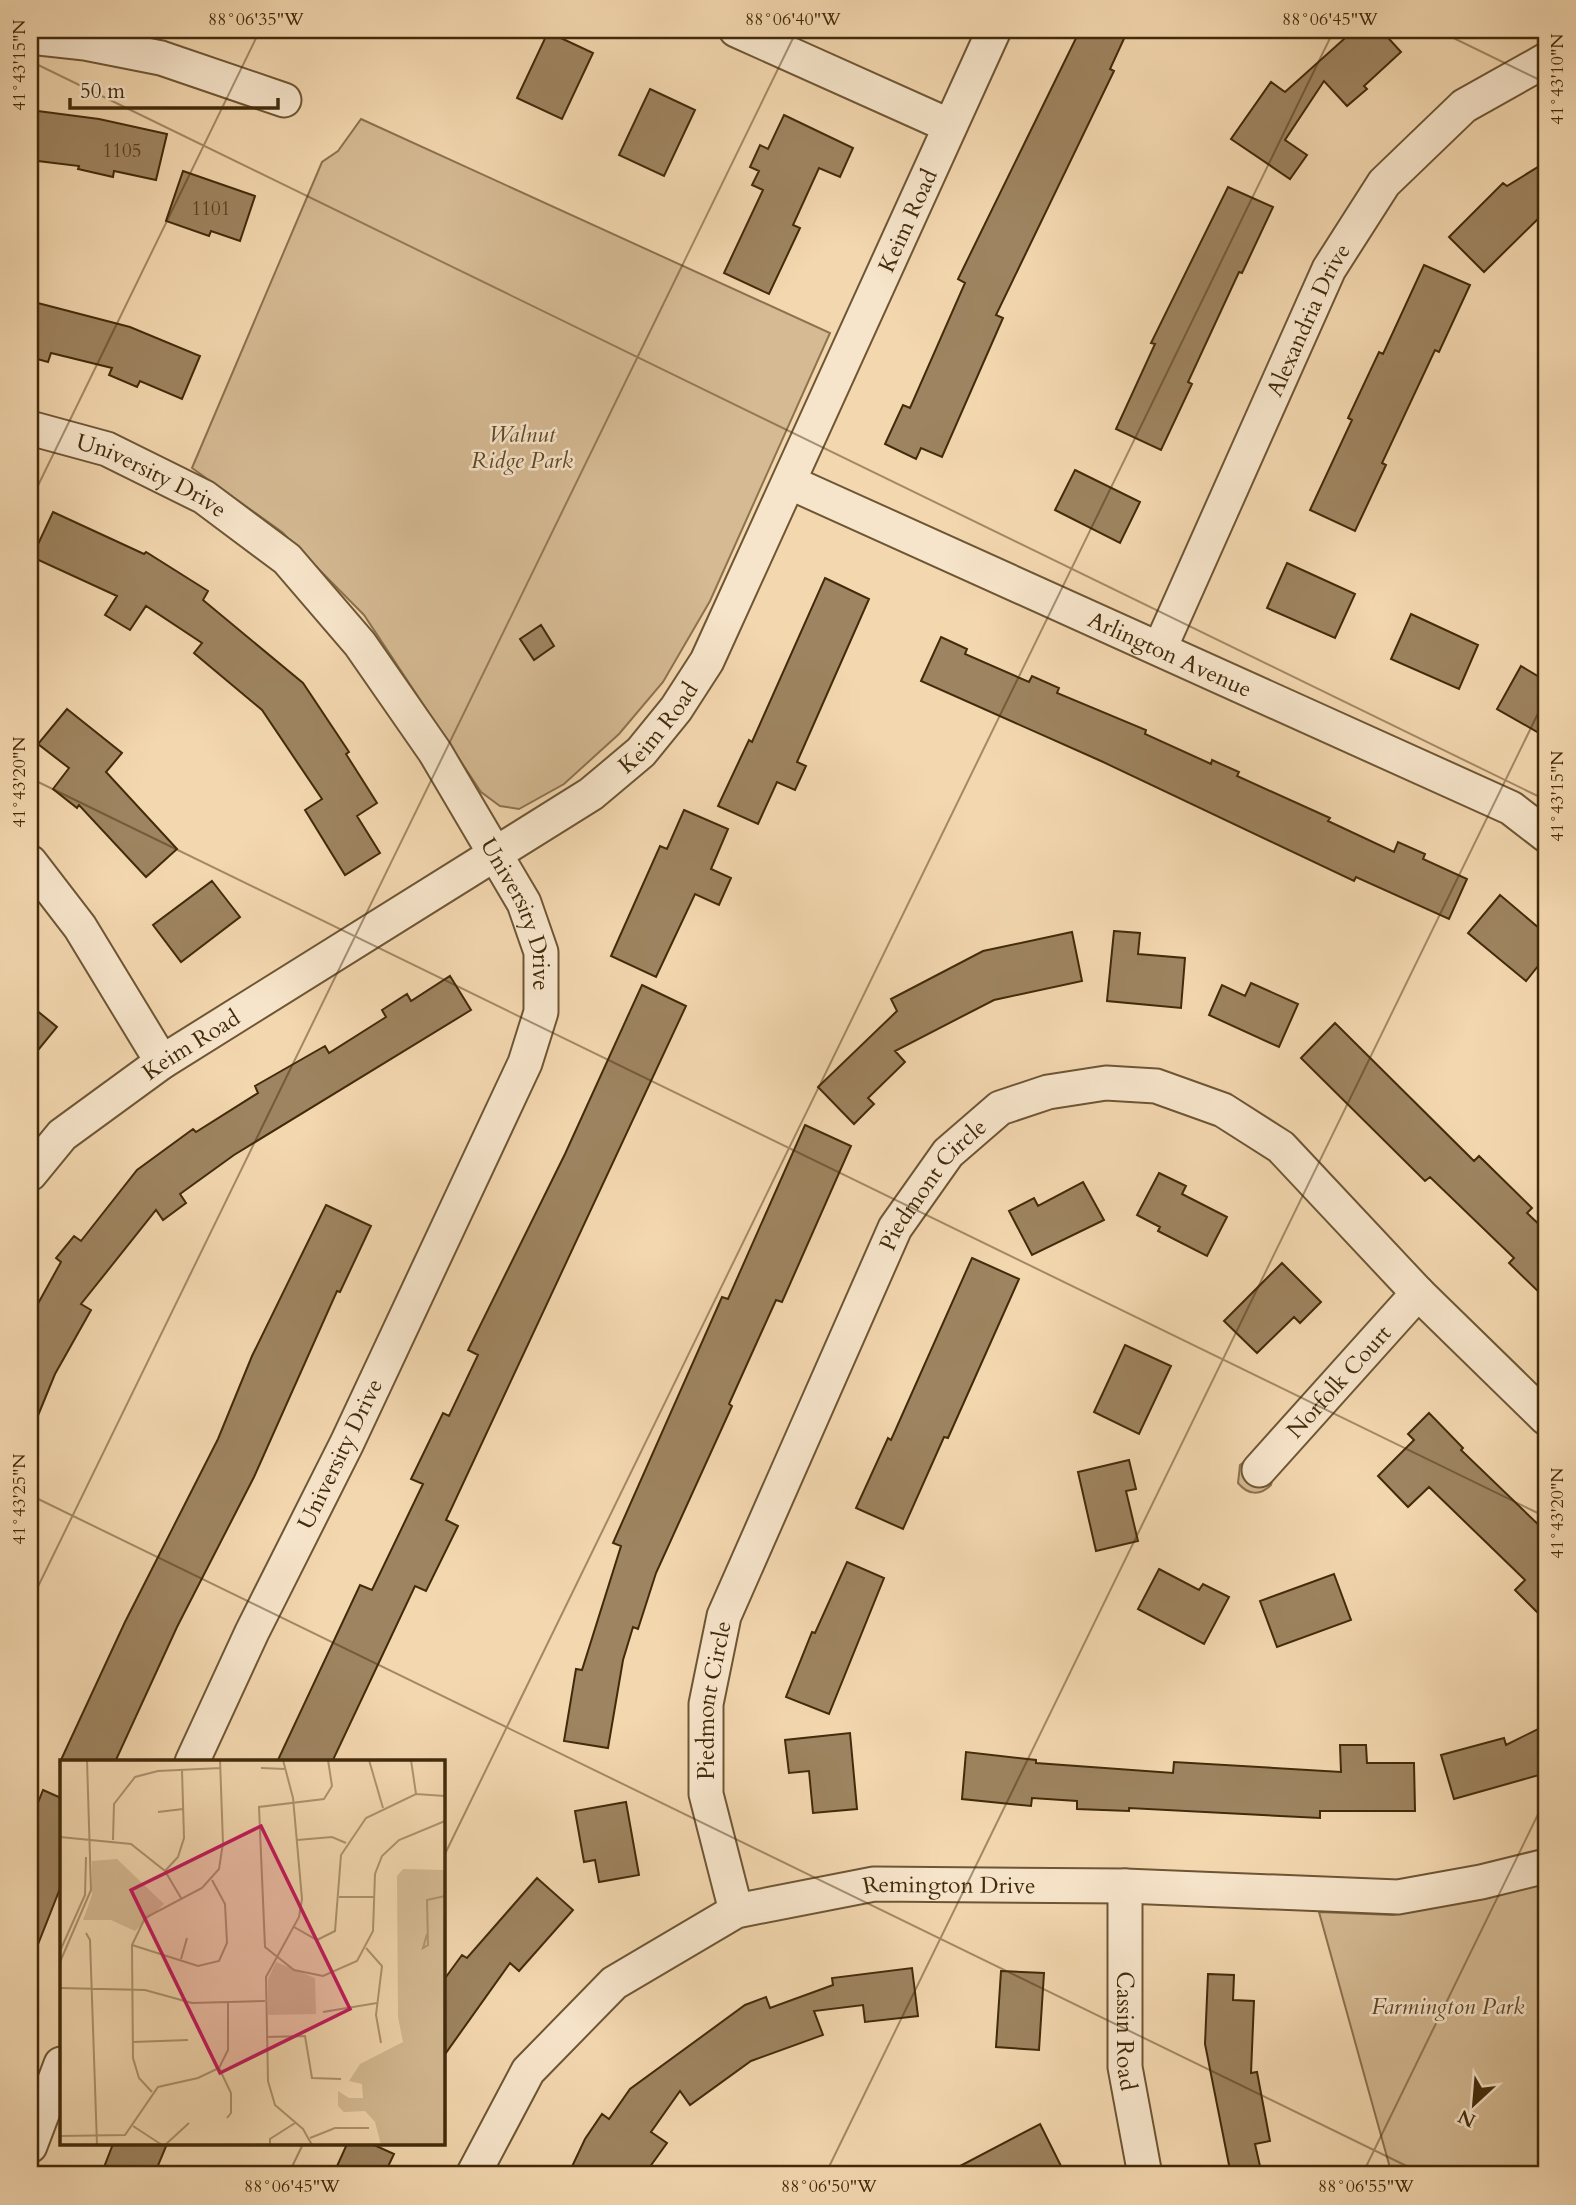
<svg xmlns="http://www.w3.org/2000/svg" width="1576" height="2205" viewBox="0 0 1576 2205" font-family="Cardo,serif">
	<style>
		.green { fill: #d5ba93; stroke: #8c724f; stroke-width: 2 }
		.building { fill: #9e8460; stroke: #422b0b; stroke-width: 2 }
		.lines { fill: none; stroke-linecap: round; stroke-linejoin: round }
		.minor-casing { stroke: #6e5634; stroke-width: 37 }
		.minor { stroke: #f7e5cb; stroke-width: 33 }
		.ticks { fill: none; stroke: #422b0b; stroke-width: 2; stroke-opacity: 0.45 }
		.labels { text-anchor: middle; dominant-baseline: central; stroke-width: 5; stroke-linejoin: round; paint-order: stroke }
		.number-label { font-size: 19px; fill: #594120 }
		.street-label { font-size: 23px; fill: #422b0b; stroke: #f7e5cb }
		.park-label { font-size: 23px; font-style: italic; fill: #5f4826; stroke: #f7e5cb }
		.inset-road { fill: none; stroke: #ac926d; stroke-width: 2 }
		.view { fill: #c2185b; fill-opacity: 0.15; stroke: #c2185b; stroke-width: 3.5 }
		.inset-edge { fill: none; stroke: #422b0b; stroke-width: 3.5 }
		.neatline { fill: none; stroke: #422b0b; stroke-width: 2.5 }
		.ticks-label { font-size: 18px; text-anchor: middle; fill: #422b0b }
	</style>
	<rect width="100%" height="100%" fill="#f3d7af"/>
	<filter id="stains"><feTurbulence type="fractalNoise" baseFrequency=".00286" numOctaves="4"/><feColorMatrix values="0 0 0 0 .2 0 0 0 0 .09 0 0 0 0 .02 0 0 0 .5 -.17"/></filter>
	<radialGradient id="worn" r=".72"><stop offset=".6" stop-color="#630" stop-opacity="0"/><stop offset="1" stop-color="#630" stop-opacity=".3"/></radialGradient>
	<!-- green -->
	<path class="green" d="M361 119 830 333 710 601 663 682 619 734 564 784 519 809 500 806 481 792 364 615 282 532 192 468 322 162 338 151Z
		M1250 1457 1274 1473 1271 1485C1260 1496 1248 1495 1238 1483L1240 1465Z
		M1546 1880V2175H1392L1319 1912 1393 1915 1489 1898Z"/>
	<!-- building -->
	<path class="building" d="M1080 30H1128L1110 69 1114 71 996 315 1003 318 942 457 921 448 916 459 885 444 903 405 910 408 965 283 958 279Z
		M1354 30H1381L1401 52 1364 86 1367 89 1347 106 1324 81 1285 140 1307 155 1290 179 1231 139 1271 82 1285 92Z
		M548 32 593 53 562 119 517 98Z
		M650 89 695 110 664 176 619 155Z
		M30 110 99 119 167 134 156 180 114 171 113 177 78 169 79 166 30 160Z
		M784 115 853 148 840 177 819 168 793 225 800 228 769 294 724 273 763 190 752 185 759 171 750 167 760 145 768 149Z
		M1546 162V211L1484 272 1449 237 1503 183 1507 186Z
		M183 171 255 196 240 241 211 231 209 236 166 221Z
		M1228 187 1273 207 1242 273 1239 272 1188 382 1192 384 1161 450 1116 429 1155 344 1151 343Z
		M1424 265 1470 285 1439 352 1435 350 1382 463 1386 465 1355 531 1310 510 1352 420 1348 418 1379 352 1383 354Z
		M30 301 130 327 200 356 182 399 140 381 137 387 109 375 112 368 51 353 48 362 30 357Z
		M1075 470 1140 502 1120 543 1055 510Z
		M53 512 144 554 146 552 208 591 203 600 303 683 349 752 346 754 377 803 357 816 380 853 345 875 305 810 322 799 262 710 194 653 202 643 146 606 130 630 105 615 117 596 32 557Z
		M1287 563 1355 594 1335 638 1267 608Z
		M825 578 869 599 797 762 806 766 795 790 777 782 758 824 718 806 749 740 752 742Z
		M1411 614 1478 645 1459 689 1391 659Z
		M541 625 554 646 534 660 520 639Z
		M941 637 967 649 965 654 1029 682 1032 676 1059 688 1057 693 1146 730 1145 734 1211 764 1212 760 1239 772 1237 776 1330 818 1328 821 1394 852 1398 842 1425 854 1423 859 1467 879 1449 919 1356 877 1354 881 1101 761 921 681Z
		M1521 666 1546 681V737L1497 709Z
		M67 709 122 753 106 772 177 849 146 877 79 805 77 808 53 789 69 768 38 744Z
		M684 810 728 829 711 869 731 878 719 905 695 894 656 977 611 956 660 846 667 849Z
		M212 881 240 917 181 962 153 925Z
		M1500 895 1546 934V956L1526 981 1468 933Z
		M1114 931 1140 933 1138 954 1185 958 1181 1008 1107 1001Z
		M1072 932 1082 981 994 1000 895 1051 905 1062 868 1098 874 1104 854 1124 818 1087 897 1011 891 999 983 951Z
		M450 976 471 1010 234 1155 180 1194 186 1203 163 1220 156 1210 81 1304 91 1310 55 1374 30 1435V1318L61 1262 56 1258 74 1236 81 1241 137 1170 193 1129 196 1132 258 1093 255 1086 325 1046 329 1053 386 1017 382 1010 407 994 411 1001Z
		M1251 983 1298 1004 1279 1047 1209 1015 1222 985 1245 996Z
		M642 985 686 1006 446 1520 458 1526 426 1591 415 1586 332 1762H277L360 1585 372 1590 423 1484 411 1479 443 1413 449 1416 478 1355 468 1350 565 1154Z
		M30 1005 57 1027 30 1060Z
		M1335 1023 1474 1161 1479 1156 1532 1208 1527 1213 1546 1231V1299L1509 1263 1514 1258 1430 1177 1425 1181 1301 1058Z
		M805 1125 851 1146 782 1302 776 1300 729 1404 732 1406 656 1573 638 1629 633 1627 623 1660 608 1748 564 1741 576 1669 582 1670 621 1546 613 1543 722 1297 728 1299Z
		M1159 1173 1186 1186 1182 1194 1227 1217 1207 1256 1158 1231 1160 1227 1137 1215Z
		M1083 1182 1104 1220 1032 1255 1009 1211 1034 1198 1038 1206Z
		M326 1205 371 1226 340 1292 337 1291 254 1477 177 1627 115 1762H60L125 1622 218 1439 252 1356Z
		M972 1258 1019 1279 948 1438 944 1437 903 1529 856 1508 888 1438 891 1440Z
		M1282 1263 1321 1302 1300 1323 1294 1317 1257 1353 1224 1321Z
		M1125 1345 1171 1366 1139 1434 1094 1412Z
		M1429 1413 1463 1448 1461 1450 1546 1532V1621L1515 1590 1525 1580 1429 1487 1408 1507 1378 1476 1414 1440 1408 1434Z
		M1129 1460 1136 1489 1126 1491 1138 1541 1096 1551 1078 1472Z
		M847 1562 884 1578 829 1714 786 1697 812 1632 815 1633Z
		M1159 1569 1199 1590 1203 1584 1229 1597 1204 1644 1138 1609Z
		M1334 1574 1351 1620 1277 1647 1260 1601Z
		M1546 1725V1773L1454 1799 1441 1755 1504 1738 1506 1745Z
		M850 1733 857 1809 813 1813 809 1771 789 1773 785 1740Z
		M1340 1745H1366L1367 1763H1414L1415 1811H1320V1818L1129 1808V1811L1077 1809V1801L1032 1798 1031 1806 962 1799 966 1752 1036 1760V1763L1173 1773 1174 1762 1341 1772Z
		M43 1790 61 1798V1886L31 1962 30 1823Z
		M626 1802 639 1875 599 1882 595 1860 584 1862 575 1811Z
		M537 1878 573 1910 519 1971 510 1963 443 2057V1981L462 1955 467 1958Z
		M912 1968 918 2016 865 2022 863 2005 814 2011 823 2035 751 2061 690 2105 680 2091 651 2132 667 2143 644 2175H568L585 2139 602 2114 609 2119 630 2089 745 2005 766 1997 770 2008 833 1985 832 1978Z
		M1001 1971 1044 1973 1039 2050 996 2047Z
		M1208 1974 1234 1975 1233 2000 1254 2001 1251 2073 1257 2072 1270 2141 1255 2144 1262 2175H1231L1205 2044Z
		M1040 2124 1061 2166 1043 2175H943Z
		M113 2144H167L154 2175H101Z
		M347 2144H372L394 2154 384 2175H333Z"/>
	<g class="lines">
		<defs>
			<g id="minor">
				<path d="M736 30 950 126"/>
				<path d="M30 37 85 43 161 58 284 100"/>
				<path id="s1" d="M30 428 107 449 204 497 287 559 360 644 435 752 524 903 541 952V1012L525 1063 347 1443 252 1632 192 1762"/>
				<path id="s2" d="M789 482 1511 808 1546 835"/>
				<path id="s3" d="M1160 648 1329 269 1384 183 1464 106 1546 60"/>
				<path d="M30 862 80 927 162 1062"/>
				<path id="s4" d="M30 1174 62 1135 162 1062 591 794 641 752 676 709 707 661 994 30"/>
				<path id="s5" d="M1259 1470 1418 1293"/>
				<path id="s6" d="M1125 1886V2067L1145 2175"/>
				<path id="s7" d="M736 1911 706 1794V1704L724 1616 895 1228 948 1153 1000 1108 1048 1092 1106 1083 1156 1086 1223 1110 1281 1147 1418 1293 1546 1418"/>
				<path d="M30 2146 61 2064"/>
				<path id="s8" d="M473 2175 528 2071 614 1983 736 1911 874 1884 1125 1886 1398 1897 1481 1882 1546 1866"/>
			</g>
		</defs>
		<!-- minor casing -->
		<use href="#minor" class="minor-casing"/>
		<!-- minor -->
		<use href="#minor" class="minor"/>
	</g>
	<!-- ticks -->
	<path class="ticks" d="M1437 30 1546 83M30 61 1546 800M30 502 260 30M30 778 1546 1517M30 1495 1425 2175M30 1603 797 30M443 1858 1334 30M288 2175 303 2144M825 2175 1546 697M1362 2175 1546 1798"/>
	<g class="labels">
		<!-- number labels -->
		<g class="number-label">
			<text x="122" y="151">1105</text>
			<text x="211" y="209">1101</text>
		</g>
		<!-- street labels -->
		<g class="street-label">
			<text stroke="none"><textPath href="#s4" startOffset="1342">Keim Road</textPath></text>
			<text stroke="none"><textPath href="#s3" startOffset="360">Alexandria Drive</textPath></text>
			<text stroke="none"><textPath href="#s1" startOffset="131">University Drive</textPath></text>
			<text stroke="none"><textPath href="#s2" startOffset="418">Arlington Avenue</textPath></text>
			<text stroke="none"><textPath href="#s4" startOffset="775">Keim Road</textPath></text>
			<text stroke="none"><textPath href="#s1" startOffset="719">University Drive</textPath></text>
			<text stroke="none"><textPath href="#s4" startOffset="208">Keim Road</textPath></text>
			<text stroke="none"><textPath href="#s7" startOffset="782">Piedmont Circle</textPath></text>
			<text stroke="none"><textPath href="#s5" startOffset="119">Norfolk Court</textPath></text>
			<text transform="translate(340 1454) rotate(-64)">University Drive</text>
			<text stroke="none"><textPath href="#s7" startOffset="215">Piedmont Circle</textPath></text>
			<text stroke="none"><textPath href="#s8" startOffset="598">Remington Drive</textPath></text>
			<text stroke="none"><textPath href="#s6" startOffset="145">Cassin Road</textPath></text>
		</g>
		<!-- park labels -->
		<g class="park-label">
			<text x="522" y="434">Walnut<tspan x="522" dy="26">Ridge Park</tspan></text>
			<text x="1448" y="2006">Farmington Park</text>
		</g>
	</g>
	<!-- overview -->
	<g transform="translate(60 1760)">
		<rect width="385" height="385" fill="#f3d7af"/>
		<path d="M57 99 104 144 75 171 51 160H23L32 135V101ZM343 109 385 110V385H321L315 362 305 351 284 352 278 346V331L289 338H303L302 324 289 321 300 304 343 282 338 257 337 116ZM216 202 255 218 256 254 208 255V219Z" fill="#d5ba93"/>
		<path class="inset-road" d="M223 0 233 38 242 139 239 157 206 217 208 321 215 345 243 369 252 385M268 0 272 26 264 39 199 47 205 187 234 210 263 216 297 201 313 171 315 114 322 96 339 80 385 61M309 0 323 48M351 0 356 34M201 8 225 9M98 52 123 49M0 77 71 84 105 111 121 138M53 80 54 44 75 17 98 11 161 8M237 80 272 77 286 83M105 111 118 97 124 78 122 10M279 137H314M234 167 257 180 275 171 281 95 306 58 356 34 385 36M26 173 30 180 37 385M367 174 363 188 368 185 367 140 385 136M72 185 138 206 159 201 167 183 165 144 152 120M306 188 322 206 316 255 321 283M0 191 25 135 26 97M121 199 127 178M0 202 31 130 27 0M0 228 85 230 132 243 205 241M263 252 317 243M206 277 245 276 252 318 281 319M73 282 128 280M159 308 171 333V353L167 358M92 332 79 318 73 298 72 185 85 158 142 128 159 109 163 83 160 0M73 366 102 385M0 376 65 375 98 327 138 318 159 308 168 290V242M250 378 275 368H309M105 385 129 363M210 385V379L235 363"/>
		<path class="view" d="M201 66 290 249 160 313 71 130Z"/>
		<rect width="385" height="385" class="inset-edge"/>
	</g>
	<!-- margin -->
	<rect width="1576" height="2205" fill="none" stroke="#f3d7af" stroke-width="77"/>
	<!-- north arrow -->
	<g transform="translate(1474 2104) rotate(206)" stroke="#f7e5cb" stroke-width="5" paint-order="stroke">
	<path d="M0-5L12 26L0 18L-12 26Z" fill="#422b0b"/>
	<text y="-10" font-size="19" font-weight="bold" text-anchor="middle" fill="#422b0b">N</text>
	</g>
	<!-- scale -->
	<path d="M70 98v10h208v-10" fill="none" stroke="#422b0b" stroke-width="3.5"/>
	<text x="80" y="98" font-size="21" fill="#422b0b" stroke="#f7e5cb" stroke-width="5" paint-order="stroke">50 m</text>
	<rect x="38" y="38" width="1500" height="2128" class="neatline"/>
	<g class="ticks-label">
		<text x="256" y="25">88°06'35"W</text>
		<text x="793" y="25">88°06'40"W</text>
		<text x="1330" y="25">88°06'45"W</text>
		<text transform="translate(19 65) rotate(-90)" y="6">41°43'15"N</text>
		<text transform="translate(1557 79) rotate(-90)" y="6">41°43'10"N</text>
		<text transform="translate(19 782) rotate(-90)" y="6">41°43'20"N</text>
		<text transform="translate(1557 796) rotate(-90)" y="6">41°43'15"N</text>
		<text transform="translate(19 1499) rotate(-90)" y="6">41°43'25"N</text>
		<text transform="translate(1557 1513) rotate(-90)" y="6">41°43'20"N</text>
		<text x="292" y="2192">88°06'45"W</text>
		<text x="829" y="2192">88°06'50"W</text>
		<text x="1366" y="2192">88°06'55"W</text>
	</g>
	<rect width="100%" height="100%" filter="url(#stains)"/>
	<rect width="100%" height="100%" fill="url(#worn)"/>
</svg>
